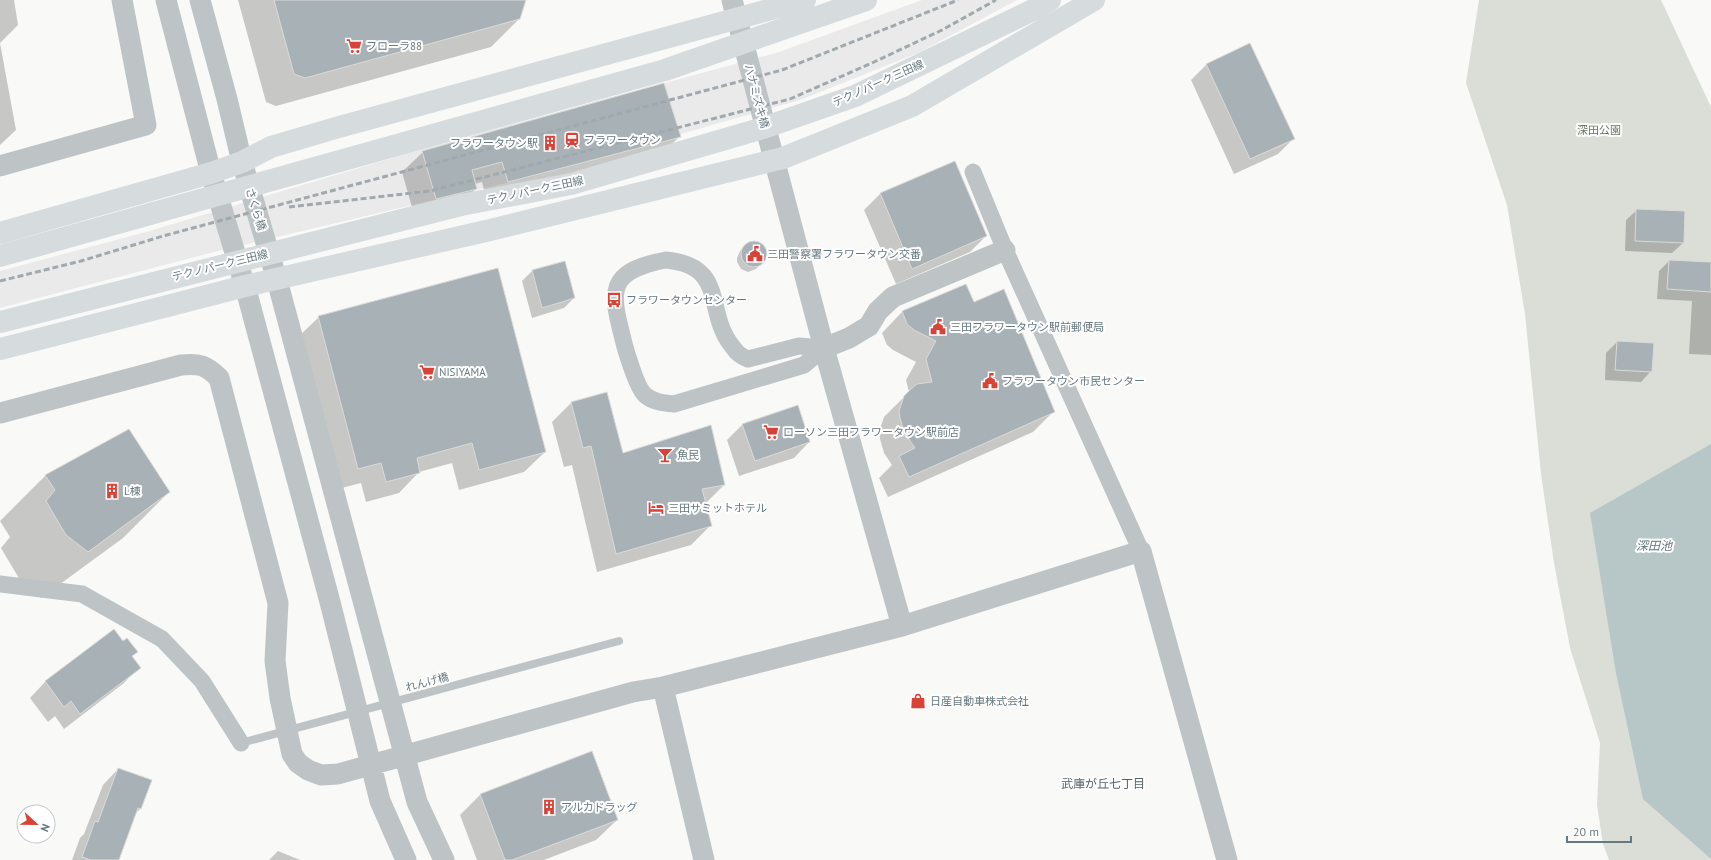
<svg xmlns="http://www.w3.org/2000/svg" width="1711" height="860" viewBox="0 0 1711 860" font-family="'PT Sans','Noto Sans JP',sans-serif">
	<style>
		.built { fill: #eaeaea }
		.green { fill: #daded6 }
		.water { fill: #b7c6c7 }
		.shadow { fill: #0003 }
		.building { fill: #a8b2b6; stroke: #dbdad9 }
		.lines { fill: none; stroke-linecap: round; stroke-linejoin: round }
		.service { stroke: #bec4c6; stroke-width: 8 }
		.minor { stroke: #bec4c6; stroke-width: 17 }
		.tertiary { stroke: #bec4c6; stroke-width: 21 }
		.secondary { stroke: #d6dbde; stroke-width: 22 }
		.rail { stroke: #a0a9ad; stroke-width: 3; stroke-dasharray: 6 3; stroke-linecap: butt }
		.labels { text-anchor: middle; dominant-baseline: central; stroke-width: 4; stroke-linejoin: round; paint-order: stroke }
		.poi-label { font-size: 11px; fill: #667980; stroke: #fff; text-anchor: start }
		.street-label { font-size: 11px; fill: #667980; stroke: #fff }
		.park-label { font-size: 11px; fill: #6b7864; stroke: #fff }
		.water-label { font-size: 12px; font-style: italic; fill: #60777a; stroke: #fff }
		.neighbourhood-label { font-size: 12px; fill: #57666b; stroke: #fff }
	</style>
	<rect width="100%" height="100%" fill="#f9f9f7"/>
	<!-- built -->
	<path class="built" d="M922 0H1017L918 53 800 100 523 179 214 252 0 308V271L146 232 419 150 779 52Z"/>
	<!-- green -->
	<path class="green" d="M1479 0H1661L1711 107V860H1609L1603 844 1597 805 1600 743 1570 648 1554 563 1541 474 1525 314 1507 205 1466 83Z"/>
	<!-- water -->
	<path class="water" d="M1711 444V859L1643 799 1616 673 1590 513Z"/>
	<!-- shadow -->
	<path class="shadow" d="M0 0H14L18 25 0 43 16 130 0 145Z
		M238 0H521L520 18 491 47 276 106 266 102Z
		M1206 65 1294 138 1278 154 1234 174 1191 80Z
		M679 137 659 157 487 202 482 182 475 184 476 189 456 209 415 218 402 172 423 152Z
		M954 162 986 236 970 252 896 284 864 210 880 194Z
		M1637 210 1684 212 1683 243 1672 253 1625 251 1626 220Z
		M757 243 763 247 766 253 764 260 756 269 748 272 741 269 737 262V258L740 251 749 244Z
		M1669 261 1711 263V355L1689 354 1692 301 1657 299 1659 271Z
		M565 262 574 298 564 308 532 318 522 281 532 271Z
		M966 286 974 304 1054 411 1033 432 888 497 879 478 892 465 884 453 880 439 879 432 884 417 909 392 906 380 916 362 893 350 887 345 882 333 902 312Z
		M319 317 545 452 524 472 459 490 452 463 419 472 399 493 366 502 361 483 338 489 298 337Z
		M1617 342 1651 371 1641 382 1605 380 1606 353Z
		M606 393 622 454 724 485 705 504 710 526 691 545 597 572 572 465 564 467 552 422 571 403Z
		M743 424 809 442 794 458 739 476 727 440Z
		M46 475 169 492 123 538 41 598 20 580 1 548 10 537 0 521Z
		M114 630 122 642 136 652 131 657 139 667 124 683 64 729 55 716 48 722 30 698 45 682Z
		M591 752 617 820 596 840 544 860H477L460 815 480 795Z
		M118 769 150 781 140 809 135 814 118 860H72L80 838 84 834 103 785Z
		M278 851 300 860H269Z"/>
	<!-- building -->
	<path class="building" d="M274 0H526L520 19 305 78 294 74Z
		M1250 43 1295 139 1250 159 1206 64Z
		M664 83 681 137 508 182 502 162 472 170 477 189 436 199 422 151Z
		M955 161 987 236 912 269 880 193Z
		M1636 209 1685 211 1684 243 1635 241Z
		M741 254a13 13 0 1 1 26 0a13 13 0 1 1-26 0Z
		M1669 260 1711 262V292L1667 289Z
		M565 261 575 298 542 308 532 270Z
		M498 268 546 452 479 470 472 443 417 458 420 473 386 482 381 463 358 469 318 316Z
		M966 284 974 302 1004 289 1055 412 909 477 899 456 915 448 904 432 900 418 899 411 904 396 911 389 917 384 932 382 926 359 936 341 914 330 907 324 902 311Z
		M1617 341 1654 343 1652 372 1615 370Z
		M607 392 623 453 711 425 725 485 702 489 712 526 616 554 591 446 583 448 571 402Z
		M798 405 810 442 755 461 742 424Z
		M129 429 170 492 88 552 66 535 46 501 55 490 45 475Z
		M114 629 123 641 127 638 138 652 132 656 141 668 80 714 71 701 64 707 45 681Z
		M592 751 618 820 512 860H505L480 794Z
		M118 768 152 780 141 809 138 808 119 860H91L82 857 95 821 98 822Z"/>
	<g class="lines">
		<!-- service -->
		<path class="service" d="M241 743 619 641"/>
		<!-- minor -->
		<path class="minor" d="M973 172 1005 250 1141 551
			M666 260C728 266 704 311 732 346 737 353 740 356 748 359L799 346 824 348 804 365 674 404C663 403 653 402 645 395 637 388 628 357 625 347 612 295 602 272 666 260Z
			M0 584 82 594 162 639 202 681 241 743"/>
		<!-- tertiary -->
		<path class="tertiary" d="M166 0 211 173 245 286 330 602 380 801 406 860
			M200 0 227 99 242 162 277 280 417 802 444 860
			M732 0 824 348 902 626
			M0 166 146 125 122 0
			M824 348 849 338 869 326 878 311 893 297 1005 250
			M0 413 181 365C199 363 206 365 219 378L278 603 275 661 280 698 292 754 298 763 308 770 321 775 338 774 633 692 663 687 902 626 1141 551 1227 860
			M663 687 704 860"/>
		<!-- secondary -->
		<path class="secondary" d="M0 233 211 173 242 162 271 147 339 127 805 0
			M0 256 665 70 866 0
			M0 322 461 205 571 184 763 128 855 96 1037 8 1050 0
			M0 349 245 286 486 231 783 158 912 106 1094 0"/>
		<!-- rail -->
		<path class="rail" d="M289 207 430 191 790 99 874 62 942 30 996 0
			M0 281 81 261 163 236 782 70 958 0"/>
	</g>
	<!-- icons -->
	<defs>
		<symbol id="supermarket-bare" viewBox="-9 -9 18 18"><path d="M-6-5.5h2.5l.6 2H6L4.5 2H-2.5L-4.4-4H-6ZM-1.5 3.2a1.3 1.3 0 1 0 .1 0ZM3 3.2a1.3 1.3 0 1 0 .1 0Z" fill="#d94236" stroke="#fff" stroke-width="2.5" paint-order="stroke"/></symbol>
		<symbol id="station-bare" viewBox="-9 -9 18 18"><path d="M-3-6H3Q5-6 5-4V2Q5 4 3 4L4.5 6H3L1.5 4h-3L-3 6H-4.5L-3 4Q-5 4-5 2V-4Q-5-6-3-6ZM-3.5-4v3h7v-3ZM-3.5 1v1.5H-2V1ZM2 1v1.5H3.5V1Z" fill="#d94236" stroke="#fff" stroke-width="2.5" paint-order="stroke"/></symbol>
		<symbol id="building-bare" viewBox="-9 -9 18 18"><path d="M-4-6H4V6H1V3H-1V6H-4ZM-2.5-4.3h1.7v1.8h-1.7ZM.8-4.3h1.7v1.8H.8ZM-2.5-1h1.7V.8h-1.7ZM.8-1h1.7V.8H.8Z" fill="#d94236" stroke="#fff" stroke-width="2.5" paint-order="stroke"/></symbol>
		<symbol id="civic-bare" viewBox="-9 -9 18 18"><path d="M-.6-6.5H3V-4.5H.6V-3L4-1V1h2V6H-6V1h2V-1L-.6-3ZM-1.2 2.5V6h2.4V2.5Z" fill="#d94236" stroke="#fff" stroke-width="2.5" paint-order="stroke"/></symbol>
		<symbol id="bus-bare" viewBox="-9 -9 18 18"><path d="M-5-6H5V4H4V6H2V4H-2V6H-4V4H-5ZM-3.5-4V0h7V-4ZM-3.5 1.2v1.5H-2V1.2ZM2 1.2v1.5H3.5V1.2Z" fill="#d94236" stroke="#fff" stroke-width="2.5" paint-order="stroke"/></symbol>
		<symbol id="bar-bare" viewBox="-9 -9 18 18"><path d="M-6-5H6L.8 .8V4.5H3.5V6h-7V4.5H-.8V.8Z" fill="#d94236" stroke="#fff" stroke-width="2.5" paint-order="stroke"/></symbol>
		<symbol id="hotel-bare" viewBox="-9 -9 18 18"><path d="M-6-4.5h1.5V1H6V5H4.5V3h-9V5H-6ZM-4 0a1.8 1.8 0 1 1 3.6 0ZM.5 0V-2.5h3Q6-2.5 6 0Z" fill="#d94236" stroke="#fff" stroke-width="2.5" paint-order="stroke"/></symbol>
		<symbol id="shop-bare" viewBox="-9 -9 18 18"><path d="M-5-2.5h2.3a2.7 3.5 0 0 1 5.4 0H5L5.5 6h-11ZM-1.5-2.5h3a1.5 2.3 0 0 0-3 0Z" fill="#d94236" stroke="#fff" stroke-width="2.5" paint-order="stroke"/></symbol>
	</defs>
	<g fill-rule="evenodd">
		<use href="#supermarket-bare" x="343" y="35" width="22" height="22"/>
		<use href="#station-bare" x="561" y="129" width="22" height="22"/>
		<use href="#building-bare" x="539" y="132" width="22" height="22"/>
		<use href="#civic-bare" x="744" y="243" width="22" height="22"/>
		<use href="#bus-bare" x="603" y="289" width="22" height="22"/>
		<use href="#civic-bare" x="927" y="316" width="22" height="22"/>
		<use href="#supermarket-bare" x="416" y="361" width="22" height="22"/>
		<use href="#civic-bare" x="979" y="370" width="22" height="22"/>
		<use href="#supermarket-bare" x="760" y="421" width="22" height="22"/>
		<use href="#bar-bare" x="654" y="444" width="22" height="22"/>
		<use href="#building-bare" x="101" y="480" width="22" height="22"/>
		<use href="#hotel-bare" x="645" y="497" width="22" height="22"/>
		<use href="#shop-bare" x="907" y="690" width="22" height="22"/>
		<use href="#building-bare" x="538" y="796" width="22" height="22"/>
	</g>
	<g class="labels">
		<!-- poi labels -->
		<g class="poi-label">
			<text x="366" y="46">フローラ88</text>
			<text x="584" y="140">フラワータウン</text>
			<text x="538" y="143" text-anchor="end">フラワータウン駅</text>
			<text x="767" y="254">三田警察署フラワータウン交番</text>
			<text x="626" y="300">フラワータウンセンター</text>
			<text x="950" y="327">三田フラワータウン駅前郵便局</text>
			<text x="439" y="372">NISIYAMA</text>
			<text x="1002" y="381">フラワータウン市民センター</text>
			<text x="783" y="432">ローソン三田フラワータウン駅前店</text>
			<text x="677" y="455">魚民</text>
			<text x="124" y="491">L棟</text>
			<text x="668" y="508">三田サミットホテル</text>
			<text x="930" y="701">日産自動車株式会社</text>
			<text x="561" y="807">アルカドラッグ</text>
		</g>
		<!-- street labels -->
		<g class="street-label">
			<text transform="translate(878 83) rotate(-24)">テクノパーク三田線</text>
			<text transform="translate(757 96) rotate(75)">ハナミズキ橋</text>
			<text transform="translate(535 190) rotate(-12)">テクノパーク三田線</text>
			<text transform="translate(256 209) rotate(73)">さくら橋</text>
			<text transform="translate(220 265) rotate(-14)">テクノパーク三田線</text>
			<text transform="translate(427 682) rotate(-15)">れんげ橋</text>
		</g>
		<!-- park labels -->
		<g class="park-label">
			<text x="1599" y="130">深田公園</text>
		</g>
		<!-- water labels -->
		<g class="water-label">
			<text x="1654" y="545">深田池</text>
		</g>
		<!-- neighbourhood labels -->
		<g class="neighbourhood-label">
			<text x="1103" y="783">武庫が丘七丁目</text>
		</g>
	</g>
	<!-- north arrow -->
	<g transform="translate(36 824) rotate(112)"><circle r="19" fill="#ffffff" stroke="#c2c9cc"/>
	<path d="M0-3L7 15L0 10L-7 15Z" fill="#d94236"/>
	<text y="-6" font-size="11" font-weight="bold" text-anchor="middle" fill="#667980">N</text>
	</g>
	<!-- scale -->
	<path d="M1567 836v6h64v-6" fill="none" stroke="#667980" stroke-width="2"/>
	<text x="1573" y="836" font-size="12" fill="#667980" stroke="#ffffff" stroke-width="3" paint-order="stroke">20 m</text>
</svg>
